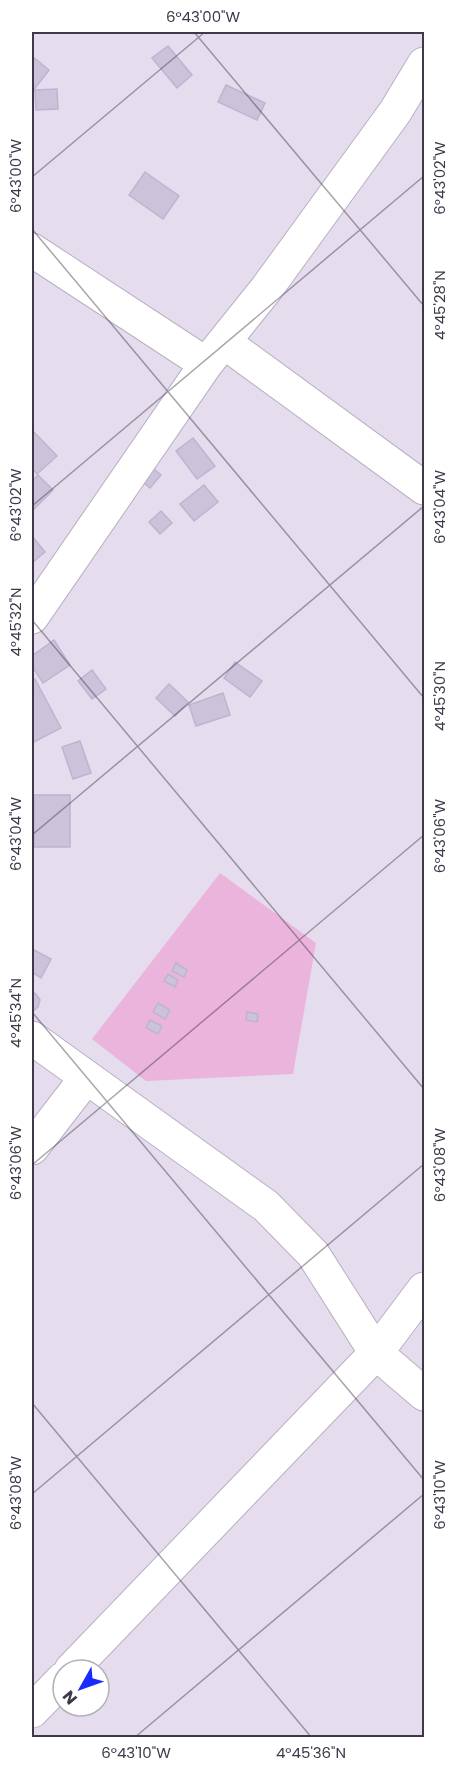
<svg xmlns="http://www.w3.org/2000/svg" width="456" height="1769" viewBox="0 0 456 1769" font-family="Poppins,sans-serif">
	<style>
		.residential { fill: #e5ddee; fill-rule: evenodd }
		.green { fill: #eab4dd }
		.building { fill: #ccc3da; stroke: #bfb3d2; stroke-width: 1.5 }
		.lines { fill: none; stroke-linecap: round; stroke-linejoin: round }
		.minor-casing { stroke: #b9b0c4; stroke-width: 35 }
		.minor { stroke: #fff; stroke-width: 33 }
		.ticks { fill: none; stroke: #3f384a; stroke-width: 1.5; stroke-opacity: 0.45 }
		.neatline { fill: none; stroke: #3f384a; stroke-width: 2 }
		.ticks-label { font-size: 15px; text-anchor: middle; fill: #3f384a }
	</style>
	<rect width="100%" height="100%" fill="#f0ebf6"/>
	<!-- residential -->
	<path class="residential" d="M32 32H424V1737L32 1738ZM63 1670H99V1706H63Z"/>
	<!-- green -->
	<path class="green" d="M220 873 316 943 293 1074 146 1081 92 1039Z"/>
	<!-- building -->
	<path class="building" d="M168 46 192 75 177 88 152 58Z
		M32 56 49 70 32 92Z
		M226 85 265 103 257 120 218 102Z
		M57 89 58 109 36 110 35 90Z
		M145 172 179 196 163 219 129 195Z
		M32 430 57 456 37 474 32 468Z
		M193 438 215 466 197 479 176 451Z
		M143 460 161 475 150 488 132 473Z
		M38 475 53 490 32 511V481Z
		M204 485 218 502 194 521 180 504Z
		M161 511 172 523 160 534 149 522Z
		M32 536 45 552 32 563Z
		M54 640 70 665 43 683 32 666V656Z
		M235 662 262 681 250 697 224 678Z
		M92 670 106 689 92 699 78 681Z
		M35 679 61 728 32 743V681Z
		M169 684 188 702 175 716 156 698Z
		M223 693 230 715 196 726 189 705Z
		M80 741 91 773 73 779 62 747Z
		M34 795H70V847H34Z
		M34 950 51 959 41 978 32 972V954Z
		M176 963 187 970 184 977 172 971Z
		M168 974 178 980 175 987 164 981Z
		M32 992 36 994 40 1000 38 1007 32 1012Z
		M158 1003 170 1010 165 1019 153 1012Z
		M247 1012 258 1014 257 1022 246 1020Z
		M150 1020 162 1026 158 1034 146 1028Z"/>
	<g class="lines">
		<defs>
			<path id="minor" d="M32 250 206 364
				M224 342 424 488
				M32 617 206 364 267 288 395 112 424 64
				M32 1038 266 1206 313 1254 376 1353 424 1394
				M32 1148 86 1078
				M71 1670 376 1353 424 1289
				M32 1711 63 1679"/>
		</defs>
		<!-- minor casing -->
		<use href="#minor" class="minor-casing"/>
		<!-- minor -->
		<use href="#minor" class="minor"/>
	</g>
	<!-- ticks -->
	<path class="ticks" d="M194 32 424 306M32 177 205 32M32 229 424 698M32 506 424 176M32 620 424 1089M32 835 424 506M32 1012 424 1480M32 1165 424 835M32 1403 312 1738M32 1494 424 1164M134 1738 424 1494"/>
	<!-- border -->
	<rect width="456" height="1769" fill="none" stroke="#ffffff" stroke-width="66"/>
	<!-- north arrow -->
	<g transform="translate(81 1688) rotate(230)"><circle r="28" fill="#ffffff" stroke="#b2afb7" stroke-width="1.5"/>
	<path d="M0-4.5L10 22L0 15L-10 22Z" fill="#1b2afd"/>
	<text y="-9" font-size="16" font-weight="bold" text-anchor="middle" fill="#3f384a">N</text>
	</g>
	<rect x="33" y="33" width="390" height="1703" class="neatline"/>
	<g class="ticks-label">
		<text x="203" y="22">6°43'00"W</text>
		<text transform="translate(16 176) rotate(-90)" y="5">6°43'00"W</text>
		<text transform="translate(440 178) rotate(-90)" y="5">6°43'02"W</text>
		<text transform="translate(440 305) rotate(-90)" y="5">4°45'28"N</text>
		<text transform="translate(16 505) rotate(-90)" y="5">6°43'02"W</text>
		<text transform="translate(440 507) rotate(-90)" y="5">6°43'04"W</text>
		<text transform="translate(16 622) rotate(-90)" y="5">4°45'32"N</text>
		<text transform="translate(440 696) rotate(-90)" y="5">4°45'30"N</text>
		<text transform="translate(16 834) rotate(-90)" y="5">6°43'04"W</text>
		<text transform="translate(440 836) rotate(-90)" y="5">6°43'06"W</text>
		<text transform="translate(16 1013) rotate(-90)" y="5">4°45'34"N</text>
		<text transform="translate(16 1163) rotate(-90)" y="5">6°43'06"W</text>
		<text transform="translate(440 1165) rotate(-90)" y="5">6°43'08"W</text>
		<text transform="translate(16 1493) rotate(-90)" y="5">6°43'08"W</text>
		<text transform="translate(440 1495) rotate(-90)" y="5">6°43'10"W</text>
		<text x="136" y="1758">6°43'10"W</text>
		<text x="311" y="1758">4°45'36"N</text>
	</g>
</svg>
